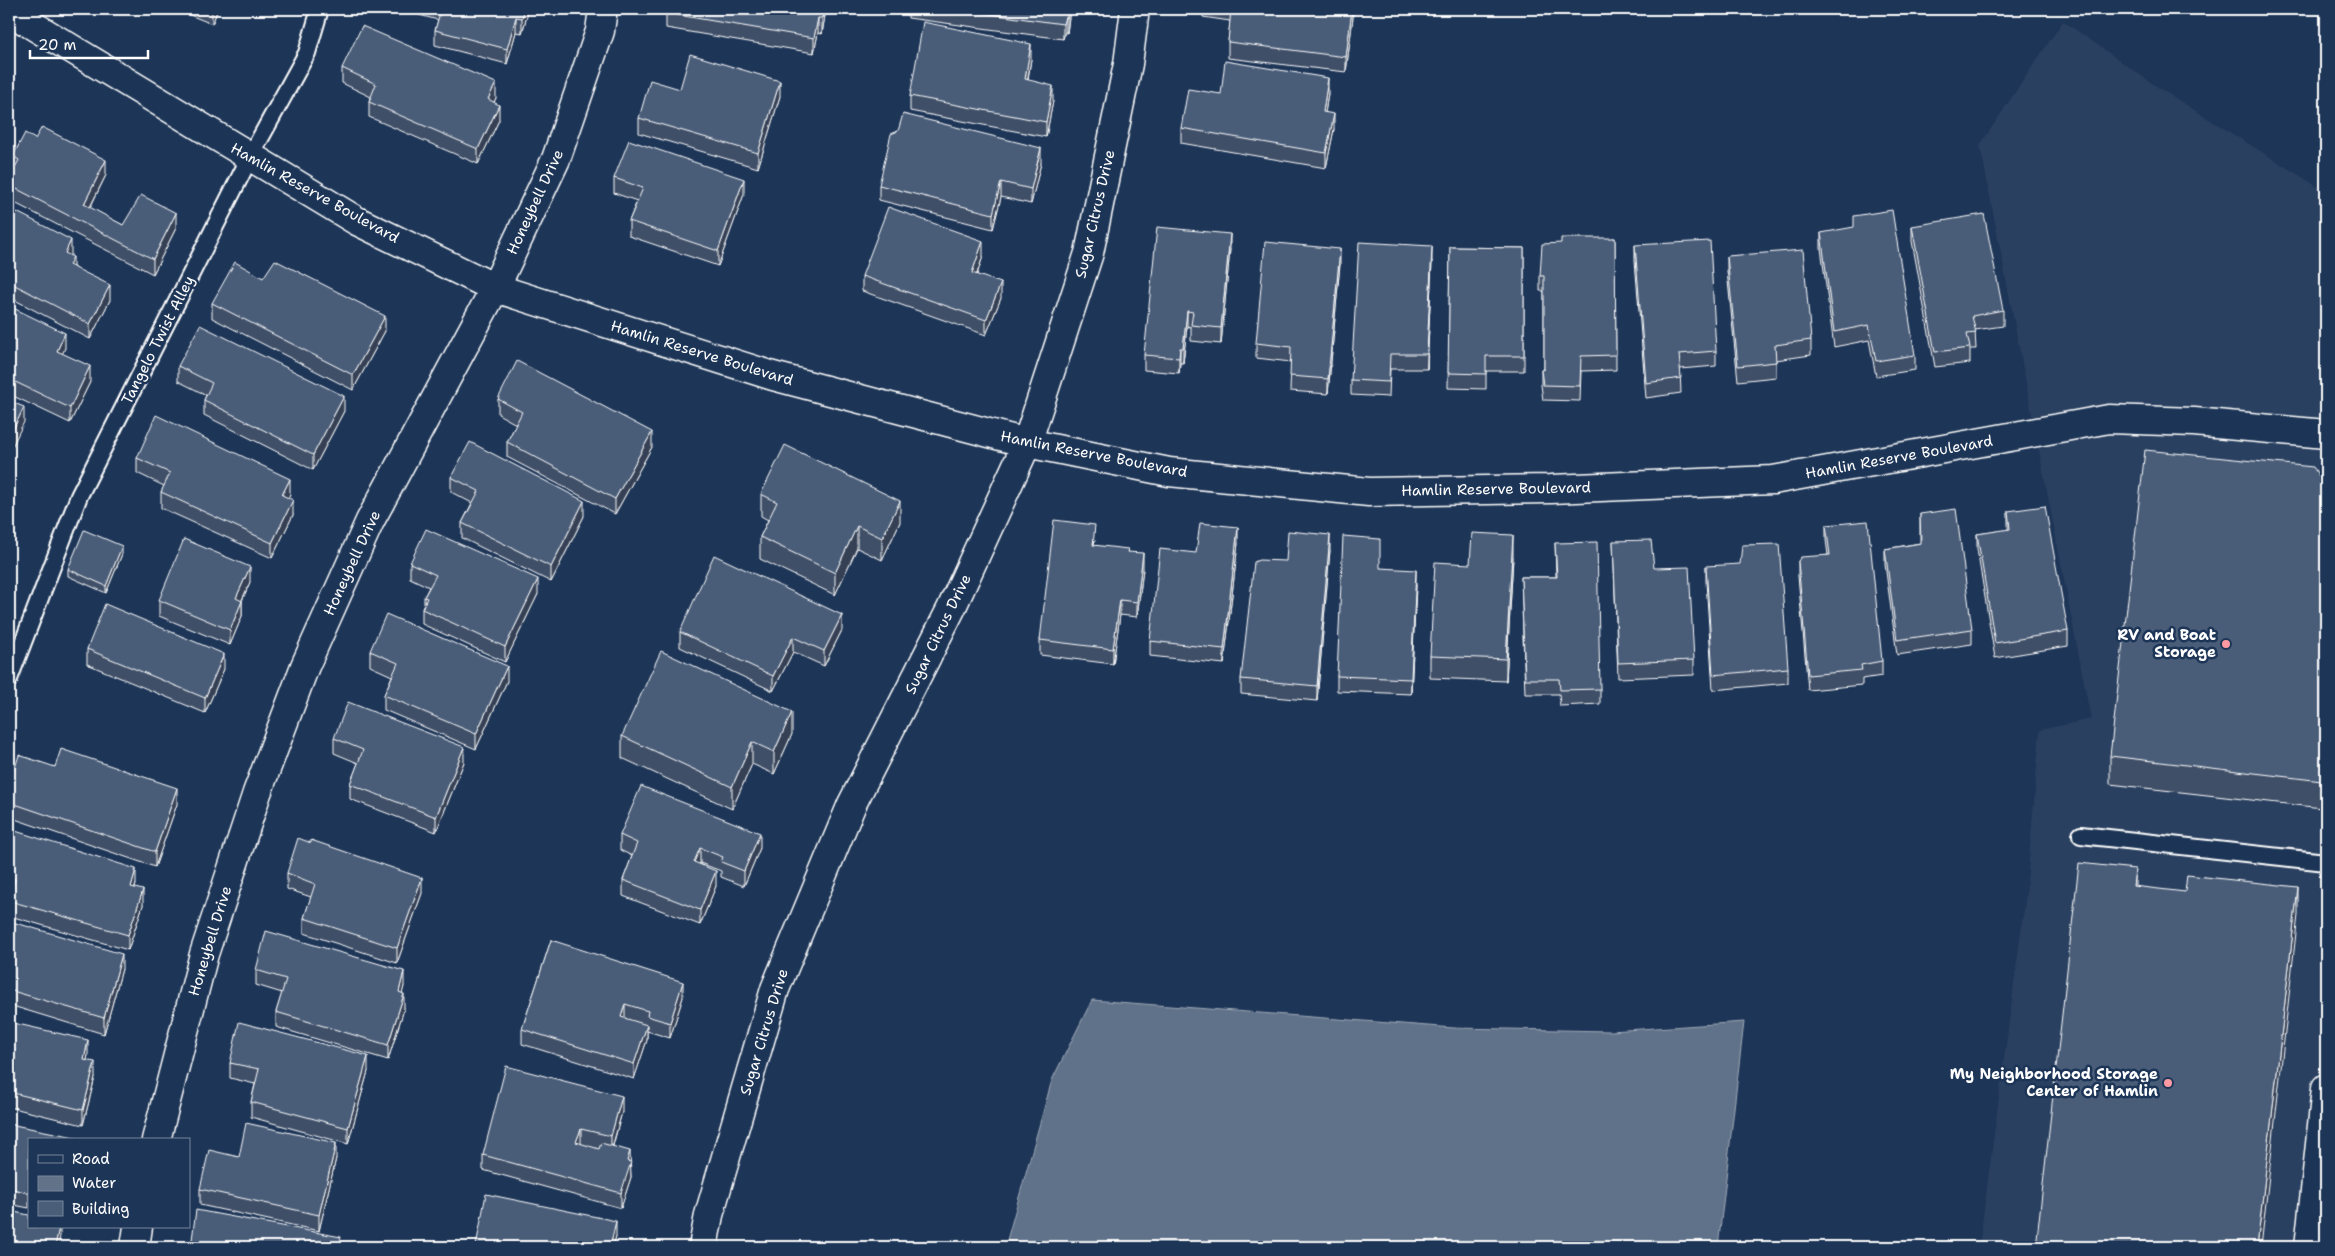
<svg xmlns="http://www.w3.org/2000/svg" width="2335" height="1256" viewBox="0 0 2335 1256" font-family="'Shantell Sans',sans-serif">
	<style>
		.built { fill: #2a4161 }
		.water { fill: #617289; stroke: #a0aab8 }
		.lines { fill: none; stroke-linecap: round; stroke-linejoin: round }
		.service-casing { stroke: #fff; stroke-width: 20 }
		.minor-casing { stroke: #fff; stroke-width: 31 }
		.service { stroke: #1d3557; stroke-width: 16 }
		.minor { stroke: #1d3557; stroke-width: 28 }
		.wall { fill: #405068; stroke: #fff }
		.shaded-wall { fill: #344155; stroke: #fff }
		.building { fill: #4a5d79; stroke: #fff }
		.poi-dot { fill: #ff9aa2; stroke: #1d3557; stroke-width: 2 }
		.labels { text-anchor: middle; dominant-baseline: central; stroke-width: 5; stroke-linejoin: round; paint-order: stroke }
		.street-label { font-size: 15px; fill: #fff; stroke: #1d3557 }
		.poi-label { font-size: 15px; font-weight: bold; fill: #fff; stroke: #1d3557; text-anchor: end }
	</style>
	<rect width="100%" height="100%" fill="#1d3557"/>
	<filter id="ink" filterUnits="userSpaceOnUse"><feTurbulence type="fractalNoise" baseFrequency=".02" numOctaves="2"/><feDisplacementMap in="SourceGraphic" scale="10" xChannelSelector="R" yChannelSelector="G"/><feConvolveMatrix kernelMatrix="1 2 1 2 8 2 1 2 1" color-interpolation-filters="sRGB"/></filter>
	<g filter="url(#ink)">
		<!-- built -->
		<path class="built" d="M2063 21 2159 88 2326 192V1247H1979L2026 894 2040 730 2091 719 1980 145Z"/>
		<!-- water -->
		<path class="water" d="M1092 1000 1454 1028 1611 1031 1744 1022 1718 1247H1005L1052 1080Z"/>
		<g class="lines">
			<defs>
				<path id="service" d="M9 679 79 496 250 157 307 53 320 9
					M2081 835 2326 862"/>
				<path id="minor" d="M9 11 357 221 495 288 773 376 1027 443 1169 472 1369 492 1551 489 1773 480 2109 419 2194 422 2326 434
					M156 1140 204 954 257 793 305 666 370 521 495 288 556 159 600 31 603 9
					M135 1247 138 1227
					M703 1247 709 1215 775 989 852 804 951 609 1027 443 1089 253 1128 64 1135 9
					M2309 1247 2326 1088"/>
			</defs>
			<!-- service casing -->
			<use href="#service" class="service-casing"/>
			<!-- minor casing -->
			<use href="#minor" class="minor-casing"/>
			<!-- service -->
			<use href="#service" class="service"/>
			<!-- minor -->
			<use href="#minor" class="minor"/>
		</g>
		<!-- wall -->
		<path class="wall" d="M175 9H218L212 24Z
			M408 9H529L522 33 516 32 507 64 435 45V30L438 20 408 12Z
			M667 9H826L822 34 818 33 814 53 666 28V13Z
			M908 9H1070L1067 33 1065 32 1063 39 908 18Z
			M1203 9H1354L1346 72 1228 58V42L1230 21 1203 17Z
			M1031 59 1028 80 1053 101 1046 137 910 111V96Z
			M342 68 496 98 494 102 499 120 478 164 369 117V102L371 97 342 83Z
			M680 89 780 96 758 168 639 133V118Z
			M1328 93 1325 113 1334 129 1326 168 1181 143V128L1221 94Z
			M35 139 106 175 90 208 123 225 176 228 153 274 9 200V179L13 172V156Z
			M1041 163 1031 204 1001 197 993 229 879 200V185Z
			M614 178 744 194 718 266 629 236V221L637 201 614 193Z
			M9 208 70 256 73 267 110 300 90 339 9 297Z
			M1912 226 2003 310V326L1975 330 1976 349H1970V363L1935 367 1912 241Z
			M1821 233 1915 355V370L1876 376 1869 340 1834 347 1821 248Z
			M1615 238 1616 370 1581 371 1580 401 1543 400 1541 385V370L1544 369V291H1540V276L1561 243Z
			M1635 245 1716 351V366L1680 369 1681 393 1646 398 1635 261Z
			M1450 247 1524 248V371H1486V389L1448 388Z
			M1230 249 1221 344 1191 341V327L1187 326 1183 363H1180L1179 373 1144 370V355Z
			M983 256 977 275 1001 298 986 335 862 291V276Z
			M1727 256 1811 340V355L1776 360V377L1738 381 1727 271Z
			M1432 261 1427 369H1390L1389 397 1351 395V380Z
			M1340 264 1328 394 1290 391 1291 362 1256 358V343Z
			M263 278 385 331 353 390 212 318V303Z
			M9 306 65 348 62 353 90 382 70 423 9 394Z
			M178 366 344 411 313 470 204 415V400L206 395 178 381Z
			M498 399 652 447 615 514 507 457V442L516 424 498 414Z
			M137 458 290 494 288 498 293 515 272 558 161 508V492L164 486 137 473Z
			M451 477 584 516 551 582 462 538V523L472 503 451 492Z
			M2326 486V775L2322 808 2110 784V756Z
			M761 494 900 522 882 560 857 548 835 595 760 559V537L768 520 761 516Z
			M2008 511 2068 631V646L1995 658 1977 549V534L2008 530Z
			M1920 514 1972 629V644L1897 655 1885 564V549L1920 543Z
			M1826 525 1882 661V676L1862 679V685L1808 690 1798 576V561L1828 555 1826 540Z
			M1095 540 1094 545 1128 552 1143 569 1137 617 1120 615 1113 664 1040 655V640Z
			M1613 541 1654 568 1694 660V675L1618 678Z
			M1238 543 1224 664 1150 656V641L1196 553Z
			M1555 543 1600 689V704L1560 706 1559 694H1525L1521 577H1556Z
			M1330 550 1317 701 1241 694V679L1286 561Z
			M122 554 106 593 68 576V569Z
			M1513 557 1506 681 1430 678V656L1470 564Z
			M410 563 538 594 505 662 422 624V609L424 604V597L429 587 410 578Z
			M1706 566 1788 668V683L1713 690 1706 581Z
			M1380 568 1416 585 1411 694 1337 691V676Z
			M250 582 242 601V616L230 645 159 616V600Z
			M842 630 824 666 793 652 773 691 680 647V632Z
			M87 649 224 669 205 713 87 664Z
			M370 651 507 681 476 749 384 710V695L392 676 370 666Z
			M792 734 774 774 752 764 732 809 622 758V736Z
			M334 738 464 762 436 832 350 799V784L358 763 334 753Z
			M55 767 177 804 155 867 9 817V787Z
			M9 829 136 884 135 888 143 905 128 950 10 916V901L12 893 9 892Z
			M620 835 760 848 744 886 721 877V871L700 863 699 864 716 886 700 925 623 896V880L632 856 620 850Z
			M287 873 422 893 397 963 304 933V918L311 897 287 889Z
			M9 921 122 969 104 1034 9 1005Z
			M551 940 683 997 670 1038 647 1031V1040L634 1079 522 1044V1029Z
			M256 970 404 986 402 993 404 1009 388 1060 276 1027V1012L282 993 256 985Z
			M9 1022 88 1055 87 1060 95 1077 83 1125 9 1107Z
			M230 1063 368 1071 348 1144 251 1117V1102L255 1084 230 1078Z
			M622 1112 613 1146 630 1162 631 1177 621 1208 483 1170V1155Z
			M9 1124 75 1140H29V1208L9 1204Z
			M239 1157 336 1158 319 1231 200 1205V1189Z
			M616 1236 613 1247H476V1246Z"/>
		<!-- shaded-wall -->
		<path class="shaded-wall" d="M212 9H218L212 24Z
			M525 9H529L522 33V18Z
			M824 9H826L822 34V18Z
			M1068 9H1070L1067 33V18Z
			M1352 9H1354L1346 72V57Z
			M516 17V32L507 64V49Z
			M1065 17V32L1063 39V24Z
			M818 18V33L814 53V38Z
			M1031 44V59L1025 94V79Z
			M1328 78V93L1323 127V112Z
			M780 81V96L758 168V153Z
			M496 83V98L488 114V99Z
			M1053 86V101L1046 137V122Z
			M499 105V120L478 164V149Z
			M1334 114V129L1326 168V153Z
			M1041 148V163L1031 204V189Z
			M106 160V175L84 219V204Z
			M744 179V194L718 266V251Z
			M1001 182V197L993 229V214Z
			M176 213V228L153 274V259Z
			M1230 234V249L1221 344V328Z
			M71 240V255L65 268V253Z
			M983 241V256L972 288V273Z
			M1432 246V261L1427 369V354Z
			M1340 249V264L1328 394V379Z
			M73 257V272L69 265Z
			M1001 283V298L986 335V320Z
			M110 285V300L90 339V324Z
			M1187 311V326L1183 363V348Z
			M385 316V331L353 390V375Z
			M65 333V348L57 366V351Z
			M1180 348V363L1179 373V358Z
			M90 366V382L70 423V408Z
			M344 396V411L313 470V455Z
			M24 407V422L9 453V438Z
			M652 432V447L615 514V499Z
			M290 479V494L282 511V495Z
			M293 500V515L272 558V543Z
			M584 501V516L551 582V567Z
			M900 501V522L882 560V538Z
			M857 526V548L835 595V573Z
			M1238 527V543L1224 664V649Z
			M1330 535V550L1317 701V686Z
			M1513 535V557L1506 681V659Z
			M122 546V554L106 593V586Z
			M1143 553V569L1137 617V602Z
			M250 567V582L236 613V598Z
			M1416 570V585L1411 694V679Z
			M538 579V594L505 662V647Z
			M1120 600V615L1113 664V649Z
			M242 601V616L230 645V630Z
			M842 615V630L824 666V651Z
			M793 637V652L773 691V676Z
			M224 654V669L205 713V698Z
			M507 666V681L476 749V734Z
			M792 712V734L774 774V752Z
			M752 742V764L732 809V787Z
			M464 747V762L436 832V817Z
			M2326 747V775L2322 808V781Z
			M177 788V804L155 867V852Z
			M760 833V848L744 886V871Z
			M700 848V863L694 877V862Z
			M136 869V884L131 902V887Z
			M2135 869V897L2133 886Z
			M716 871V886L700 925V910Z
			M422 878V893L397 963V948Z
			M2298 887V915L2261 1247H2257Z
			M143 890V905L128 950V935Z
			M122 954V969L104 1034V1018Z
			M404 971V986L399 1007V992Z
			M683 982V997L670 1038V1023Z
			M404 994V1009L388 1060V1045Z
			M625 1004V1019L621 1017Z
			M647 1025V1040L634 1079V1064Z
			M88 1040V1055L84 1075V1060Z
			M368 1056V1071L348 1144V1128Z
			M95 1062V1077L83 1125V1110Z
			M622 1096V1112L611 1151V1136Z
			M581 1129V1144L576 1142Z
			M336 1143V1158L319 1231V1215Z
			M630 1151 631 1177 621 1208V1193L627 1161Z
			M616 1221V1236L613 1247H610Z
			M59 1227H60V1236L58 1247H55Z"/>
		<!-- building -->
		<path class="building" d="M441 9H525L522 18 516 17 507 49 435 30Z
			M667 9H824L822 18H818L814 38 666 13Z
			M952 9H1068L1067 18 1065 17 1063 24Z
			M1231 9H1352L1346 57 1228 42Z
			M923 22 1031 44 1025 79 1053 86 1046 122 910 96Z
			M362 26 496 83 488 99 499 105 478 149 369 102 376 84 342 68Z
			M690 54 780 81 758 153 639 118 650 80 680 89Z
			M1225 61 1328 78 1323 112 1334 114 1326 153 1181 128 1188 89 1221 94Z
			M903 114 1041 148 1031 189 1001 182 993 214 879 185 891 134 898 131Z
			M42 127 106 160 84 204 123 225 141 195 176 213 153 259 9 185V179L19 160 13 156 25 133 35 139Z
			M629 140 744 179 718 251 629 221 643 188 614 178Z
			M888 207 983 241 972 273 1001 283 986 320 862 276Z
			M9 208 71 240 65 253 73 257 69 265 110 285 90 324 9 282Z
			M1892 210 1915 355 1876 361 1869 325 1834 332 1821 233 1854 227V216Z
			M1984 214 2003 310 1972 316 1976 333 1967 334 1970 348 1935 352 1912 226Z
			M1157 227 1230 234 1221 328 1191 325 1193 312 1187 311 1183 348H1180L1179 358 1144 355Z
			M1561 238H1615L1616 355 1581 356 1580 386 1543 385 1541 370 1544 369V276H1540L1542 244 1561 243Z
			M1710 241 1716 351 1679 354 1681 378 1646 383 1635 245Z
			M1265 242 1340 249 1328 379 1290 376 1291 347 1256 343Z
			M1359 242 1432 246 1427 354H1390L1389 382 1351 380Z
			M1450 247 1524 248V356H1486V374L1448 373Z
			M1803 250 1811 340 1775 345 1776 362 1738 366 1727 256Z
			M275 260 385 316 353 375 212 303 235 262 263 278Z
			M9 306 65 333 57 351 90 366 70 408 9 379Z
			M200 325 344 396 313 455 204 400 212 383 178 366Z
			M517 361 652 432 615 499 507 442 522 412 498 399Z
			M9 401 24 407 9 438Z
			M156 415 290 479 282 495 293 500 272 543 161 492 170 473 137 458Z
			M470 442 584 501 551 567 462 523 479 491 451 477Z
			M785 445 900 501 882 538 857 526 835 573 760 537 777 502 761 494Z
			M2145 450 2313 467 2326 486V747L2322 781 2110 756Z
			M2045 506 2068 631 1995 643 1977 534 2010 529 2008 511Z
			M1956 509 1972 629 1897 640 1885 549 1921 543 1920 514Z
			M1054 520 1095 525 1093 545 1128 549 1127 552 1143 553 1137 602 1120 600 1113 649 1040 640Z
			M1868 521 1882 661 1861 665 1862 670 1808 675 1798 561 1801 557 1830 555 1826 525Z
			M1200 523 1238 527 1224 649 1150 641 1160 549 1196 553Z
			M426 529 538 579 505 647 422 609 427 598 424 597 436 575 410 563Z
			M84 530 122 546 106 586 68 569Z
			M1288 531 1330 535 1317 686 1241 679 1254 562 1259 560 1286 561Z
			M1472 533 1513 535 1506 659 1430 656 1435 562 1470 564Z
			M1343 536 1380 539V568L1416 570 1411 679 1337 676Z
			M184 539 250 567 236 598 242 601 230 630 159 600Z
			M1651 540 1654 568 1689 567 1694 660 1618 663 1613 541Z
			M1597 542 1600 689 1560 690 1559 679H1525L1521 577H1557L1555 543Z
			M1779 544 1788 668 1713 675 1706 566 1740 564 1742 545Z
			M714 555 842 615 824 651 793 637 773 676 680 632Z
			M105 604 224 654 205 698 87 649Z
			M386 614 507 666 476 734 384 695 398 663 370 651Z
			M661 651 792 712 774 752 752 742 732 787 622 736Z
			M348 702 464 747 436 817 350 784 363 750 334 738Z
			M61 749 177 788 155 852 9 802V787L19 755 55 767Z
			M641 786 760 833 744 871 721 862 723 857 700 848 694 862 716 871 700 910 623 880 637 843 620 835Z
			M9 829 136 869 131 887 143 890 128 935 10 901 15 879 9 877Z
			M298 838 311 843V840L422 878 397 948 304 918 315 884 287 873Z
			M2079 863 2135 869 2133 886 2185 892 2187 875 2298 887 2257 1247H2036Z
			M9 921 122 954 104 1018 9 990Z
			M266 931 404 971 399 992 404 994 388 1045 276 1012 286 979 256 970Z
			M551 940 683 982 670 1023 647 1016 648 1011 625 1004 621 1017 647 1025 634 1064 522 1029Z
			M9 1022 88 1040 84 1060 95 1062 83 1110 9 1092Z
			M239 1022 368 1056 348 1128 251 1102 259 1069 230 1063Z
			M506 1066 622 1096 611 1136 581 1129 576 1142 599 1149 601 1143 630 1151 627 1161 631 1162 621 1193 483 1155Z
			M246 1123 336 1143 319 1215 200 1189 209 1150 239 1157Z
			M9 1124 75 1137V1140H29V1193L9 1188Z
			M486 1194 616 1221 610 1247H577L553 1242 552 1247H484L476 1246Z
			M196 1210 341 1237 339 1247H191Z
			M9 1211 29 1215V1227H59L55 1247H9Z"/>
	</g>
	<!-- markers -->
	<g class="poi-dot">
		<circle cx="2226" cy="644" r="5"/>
		<circle cx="2168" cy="1083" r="5"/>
	</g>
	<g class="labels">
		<!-- street labels -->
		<g class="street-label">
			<text transform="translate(315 193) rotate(29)">Hamlin Reserve Boulevard</text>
			<text transform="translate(535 202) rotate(-65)">Honeybell Drive</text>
			<text transform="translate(1095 214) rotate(-77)">Sugar Citrus Drive</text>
			<text transform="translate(158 340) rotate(-63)">Tangelo Twist Alley</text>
			<text transform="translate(702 353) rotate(17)">Hamlin Reserve Boulevard</text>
			<text transform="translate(1094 454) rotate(11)">Hamlin Reserve Boulevard</text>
			<text transform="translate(1899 457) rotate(-10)">Hamlin Reserve Boulevard</text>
			<text transform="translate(1496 489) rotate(-1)">Hamlin Reserve Boulevard</text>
			<text transform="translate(352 563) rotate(-65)">Honeybell Drive</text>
			<text transform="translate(938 634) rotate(-64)">Sugar Citrus Drive</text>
			<text transform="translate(210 941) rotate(-73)">Honeybell Drive</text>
			<text transform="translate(764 1032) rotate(-73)">Sugar Citrus Drive</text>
		</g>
		<!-- poi labels -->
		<g class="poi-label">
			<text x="2216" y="635">RV and Boat<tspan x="2216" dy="17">Storage</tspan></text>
			<text x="2158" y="1074">My Neighborhood Storage<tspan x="2158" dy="17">Center of Hamlin</tspan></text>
		</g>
	</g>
	<!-- margin -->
	<rect width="2335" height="1256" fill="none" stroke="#1d3557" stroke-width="30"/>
	<rect x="15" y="15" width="2305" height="1226" fill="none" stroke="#fff" stroke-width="2" filter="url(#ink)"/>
	<!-- legend -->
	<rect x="28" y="1138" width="162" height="90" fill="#1d3557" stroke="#77869a"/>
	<rect x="38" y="1155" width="25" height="8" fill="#1d3557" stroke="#77869a"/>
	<text x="72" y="1164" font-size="15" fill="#ffffff">Road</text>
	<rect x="38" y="1176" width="25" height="15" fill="#617289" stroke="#77869a"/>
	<text x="72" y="1188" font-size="15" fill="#ffffff">Water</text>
	<rect x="38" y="1201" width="25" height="15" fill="#4a5d79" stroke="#77869a"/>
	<text x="72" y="1214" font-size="15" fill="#ffffff">Building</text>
	<!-- scale -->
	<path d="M30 50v8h118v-8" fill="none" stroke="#ffffff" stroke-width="2.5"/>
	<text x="38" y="50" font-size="15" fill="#ffffff" stroke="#1d3557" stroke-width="4" paint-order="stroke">20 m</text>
</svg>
